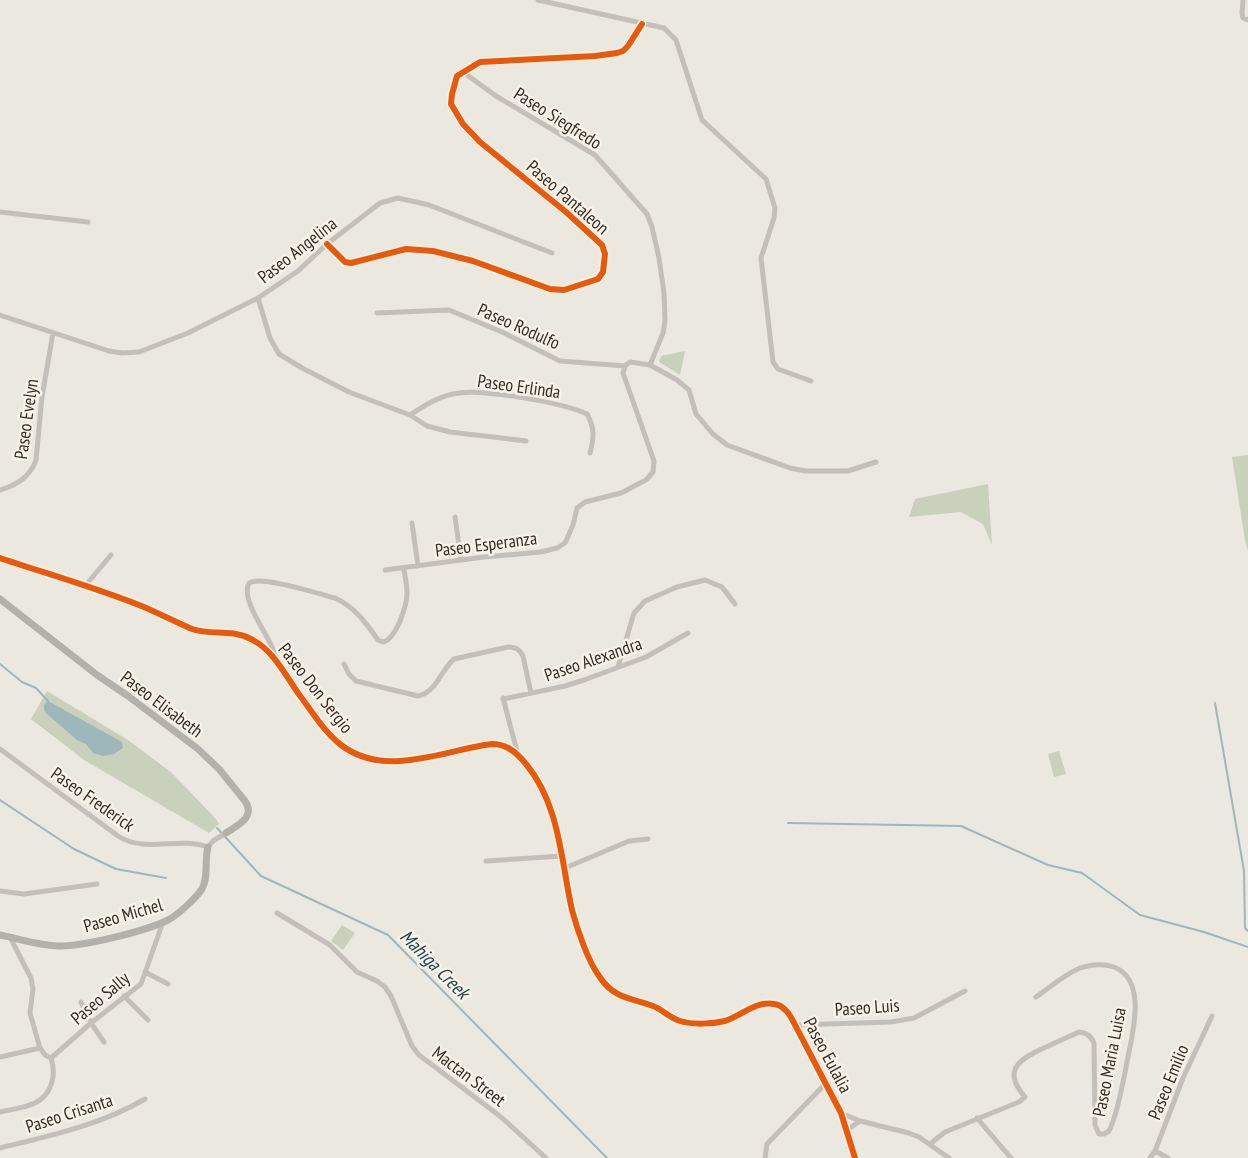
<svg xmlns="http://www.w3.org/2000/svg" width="1248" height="1158" viewBox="0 0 1248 1158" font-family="'PT Sans Narrow',sans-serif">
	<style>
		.green { fill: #c9d0bb }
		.water { fill: #9eb7ba }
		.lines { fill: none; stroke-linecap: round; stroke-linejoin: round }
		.stream { stroke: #9eb7ba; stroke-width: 2 }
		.street { stroke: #c4bfb9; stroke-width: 5 }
		.secondary { stroke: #b4b0aa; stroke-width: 7 }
		.cycleway-casing { stroke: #f8f2e7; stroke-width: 9 }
		.cycleway { stroke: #e8590c; stroke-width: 6 }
		.labels { text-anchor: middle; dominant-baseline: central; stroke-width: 5; stroke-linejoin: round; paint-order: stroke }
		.street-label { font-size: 18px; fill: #342d28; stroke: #f8f2e7 }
		.water-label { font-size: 19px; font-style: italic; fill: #214852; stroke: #f8f2e7 }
	</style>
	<rect width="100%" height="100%" fill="#ebe8e0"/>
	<!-- green -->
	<path class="green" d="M685 351 680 375 659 362 661 356Z
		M1248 455V551L1245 540 1232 457Z
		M988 484 992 545 983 524 961 512 909 517 915 499Z
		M47 691 128 740 172 773 217 820 219 824 209 833 84 760 31 719Z
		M1059 751 1066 774 1054 777 1048 754Z
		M342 925 355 933 343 950 331 941Z"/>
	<!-- water -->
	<path class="water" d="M48 701 122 742 123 748 114 754 103 756 93 753 86 744 77 740 47 714 44 710V705Z"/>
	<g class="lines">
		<!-- stream -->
		<path class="stream" d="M0 664 22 682 36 688 48 701
			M1215 703 1244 871 1245 928 1248 931
			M0 800 74 849 116 869 166 878
			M788 823 961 826 1048 865 1082 873 1140 915 1204 932 1248 947
			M217 828 261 876 388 935 607 1158"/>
		<!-- street -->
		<path class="street" d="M538 0 664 28 676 40 702 120 766 179 775 208 774 218 761 258 773 362 778 369 811 381
			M1243 0 1242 13 1243 18 1248 20
			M463 72 496 96 595 155 647 214 652 227 659 258 664 293 665 321 663 333 650 365
			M0 212 88 222
			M327 244 345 262 351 263 406 249 433 251 473 261 550 289 564 290 598 279 603 272 605 254 602 245 566 212 480 142 463 124 451 104 452 94 457 76 480 62 595 56 617 53 623 51 628 46 642 24
			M258 298 270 338 279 354 302 368 349 392 410 415 427 426 450 432 526 441
			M377 313 449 310 502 332 560 361 625 366 630 362 650 365 677 380 689 390 696 414 713 434 727 445 790 468 806 471H848L876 462
			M0 315 109 351 122 353 139 352 188 333 258 298 298 271 327 244 380 203 398 198 429 205 552 253
			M410 415C425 405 441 395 459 393 484 389 564 403 587 414 595 428 594 438 590 453
			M0 490C17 485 30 477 36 460L42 397 53 333
			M455 517 461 560
			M412 523 418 566
			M385 570 484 557 541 552 557 548 565 543 573 525 577 508 585 502 621 493 646 480 653 472 654 461 623 373 625 366
			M85 586 111 555
			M276 659C274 640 239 602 249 583 261 575 319 594 335 598 355 607 366 623 378 640L383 642C396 639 407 606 407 593 407 585 405 577 404 569
			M344 664 349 674 356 681 418 696C436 693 441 670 454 659L508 647C516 647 519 649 523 656L531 693
			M618 667 634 613 645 601 677 587 705 580 722 587 735 604
			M503 698 518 755
			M503 699 565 686 584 680 646 657 688 633
			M0 749 118 836C146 854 179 836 208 847L213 841 226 833
			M486 861 562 856
			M565 868 629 841 648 839
			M0 891 24 894 97 884
			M277 913 330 945 357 972 377 981 385 987 391 996 412 1046 419 1055 501 1117 546 1158
			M10 937 31 978 33 989 30 1013 40 1048
			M145 972 168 984
			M124 996 148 1020
			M81 1002 91 1023 104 1042
			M795 1025 891 1022 914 1018 965 991
			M0 1057 40 1048 45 1055 51 1058
			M51 1058 91 1023 141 984 163 922
			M0 1112C22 1107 45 1107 52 1082 54 1074 54 1067 51 1058
			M841 1113 860 1121 909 1133 919 1137 949 1158
			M977 1118 1011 1158
			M847 1130 860 1121
			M930 1144 945 1132 1019 1102 1025 1097C1000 1069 1022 1058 1046 1047 1057 1042 1068 1037 1079 1032 1087 1033 1090 1035 1094 1043L1095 1125 1099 1134H1104L1109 1131C1118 1114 1124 1077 1128 1057 1133 1031 1147 980 1114 967 1102 963 1092 964 1080 968 1064 975 1050 987 1036 997
			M0 1148C49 1136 101 1125 145 1099
			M1155 1151 1168 1158
			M765 1158 767 1144 826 1083
			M1150 1158 1155 1151 1183 1078 1212 1016"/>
		<!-- secondary -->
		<path class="secondary" d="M0 558C48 574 97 588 144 607 160 614 176 622 192 629 212 636 230 628 251 639 273 650 284 673 298 693 311 710 324 732 341 745 386 779 443 750 492 744 507 744 517 753 526 764 560 805 561 861 572 910 577 929 588 961 599 976 614 999 631 998 653 1006 663 1010 670 1018 680 1021 693 1025 712 1024 725 1021 740 1016 758 1000 774 1004 783 1005 789 1013 793 1021L841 1113 855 1158
			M0 599 97 675 128 696 198 749 219 769 245 801C256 817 238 825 226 833
			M0 935C20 939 40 946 60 946 85 946 146 931 168 920 178 915 196 898 202 889 209 876 204 861 208 847"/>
		<defs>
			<path id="cycleway" d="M327 244 345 262 351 263 406 249 433 251 473 261 550 289 564 290 598 279 603 272 605 254 602 245 566 212 480 142 463 124 451 104 452 94 457 76 480 62 595 56 617 53 623 51 628 46 642 24
				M0 558C48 574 97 588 144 607 160 614 176 622 192 629 212 636 230 628 251 639 273 650 284 673 298 693 311 710 324 732 341 745 386 779 443 750 492 744 507 744 517 753 526 764 560 805 561 861 572 910 577 929 588 961 599 976 614 999 631 998 653 1006 663 1010 670 1018 680 1021 693 1025 712 1024 725 1021 740 1016 758 1000 774 1004 783 1005 789 1013 793 1021L841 1113 855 1158"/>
		</defs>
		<!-- cycleway casing -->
		<use href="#cycleway" class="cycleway-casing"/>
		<!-- cycleway -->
		<use href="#cycleway" class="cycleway"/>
	</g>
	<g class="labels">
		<!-- street labels -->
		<g class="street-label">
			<text transform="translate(558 118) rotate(32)">Paseo Siegfredo</text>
			<text transform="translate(568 197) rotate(41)">Paseo Pantaleon</text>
			<text transform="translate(297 250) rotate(-38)">Paseo Angelina</text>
			<text transform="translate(519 326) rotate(24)">Paseo Rodulfo</text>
			<text transform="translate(519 386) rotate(8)">Paseo Erlinda</text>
			<text transform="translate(26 419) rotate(-82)">Paseo Evelyn</text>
			<text transform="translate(486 544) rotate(-7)">Paseo Esperanza</text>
			<text transform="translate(593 659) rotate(-19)">Paseo Alexandra</text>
			<text transform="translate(316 688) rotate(52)">Paseo Don Sergio</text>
			<text transform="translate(162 704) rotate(37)">Paseo Elisabeth</text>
			<text transform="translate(93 799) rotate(35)">Paseo Frederick</text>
			<text transform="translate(123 915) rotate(-16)">Paseo Michel</text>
			<text transform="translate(100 998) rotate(-40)">Paseo Sally</text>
			<text transform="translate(867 1007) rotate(-4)">Paseo Luis</text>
			<text transform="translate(828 1055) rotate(62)">Paseo Eulalia</text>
			<text transform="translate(1109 1062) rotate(-79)">Paseo Maria Luisa</text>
			<text transform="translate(469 1076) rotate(37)">Mactan Street</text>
			<text transform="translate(1168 1082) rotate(-68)">Paseo Emilio</text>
			<text transform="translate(69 1113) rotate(-18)">Paseo Crisanta</text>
		</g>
		<!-- water labels -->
		<g class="water-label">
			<text transform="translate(435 964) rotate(45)">Mahiga Creek</text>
		</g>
	</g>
</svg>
